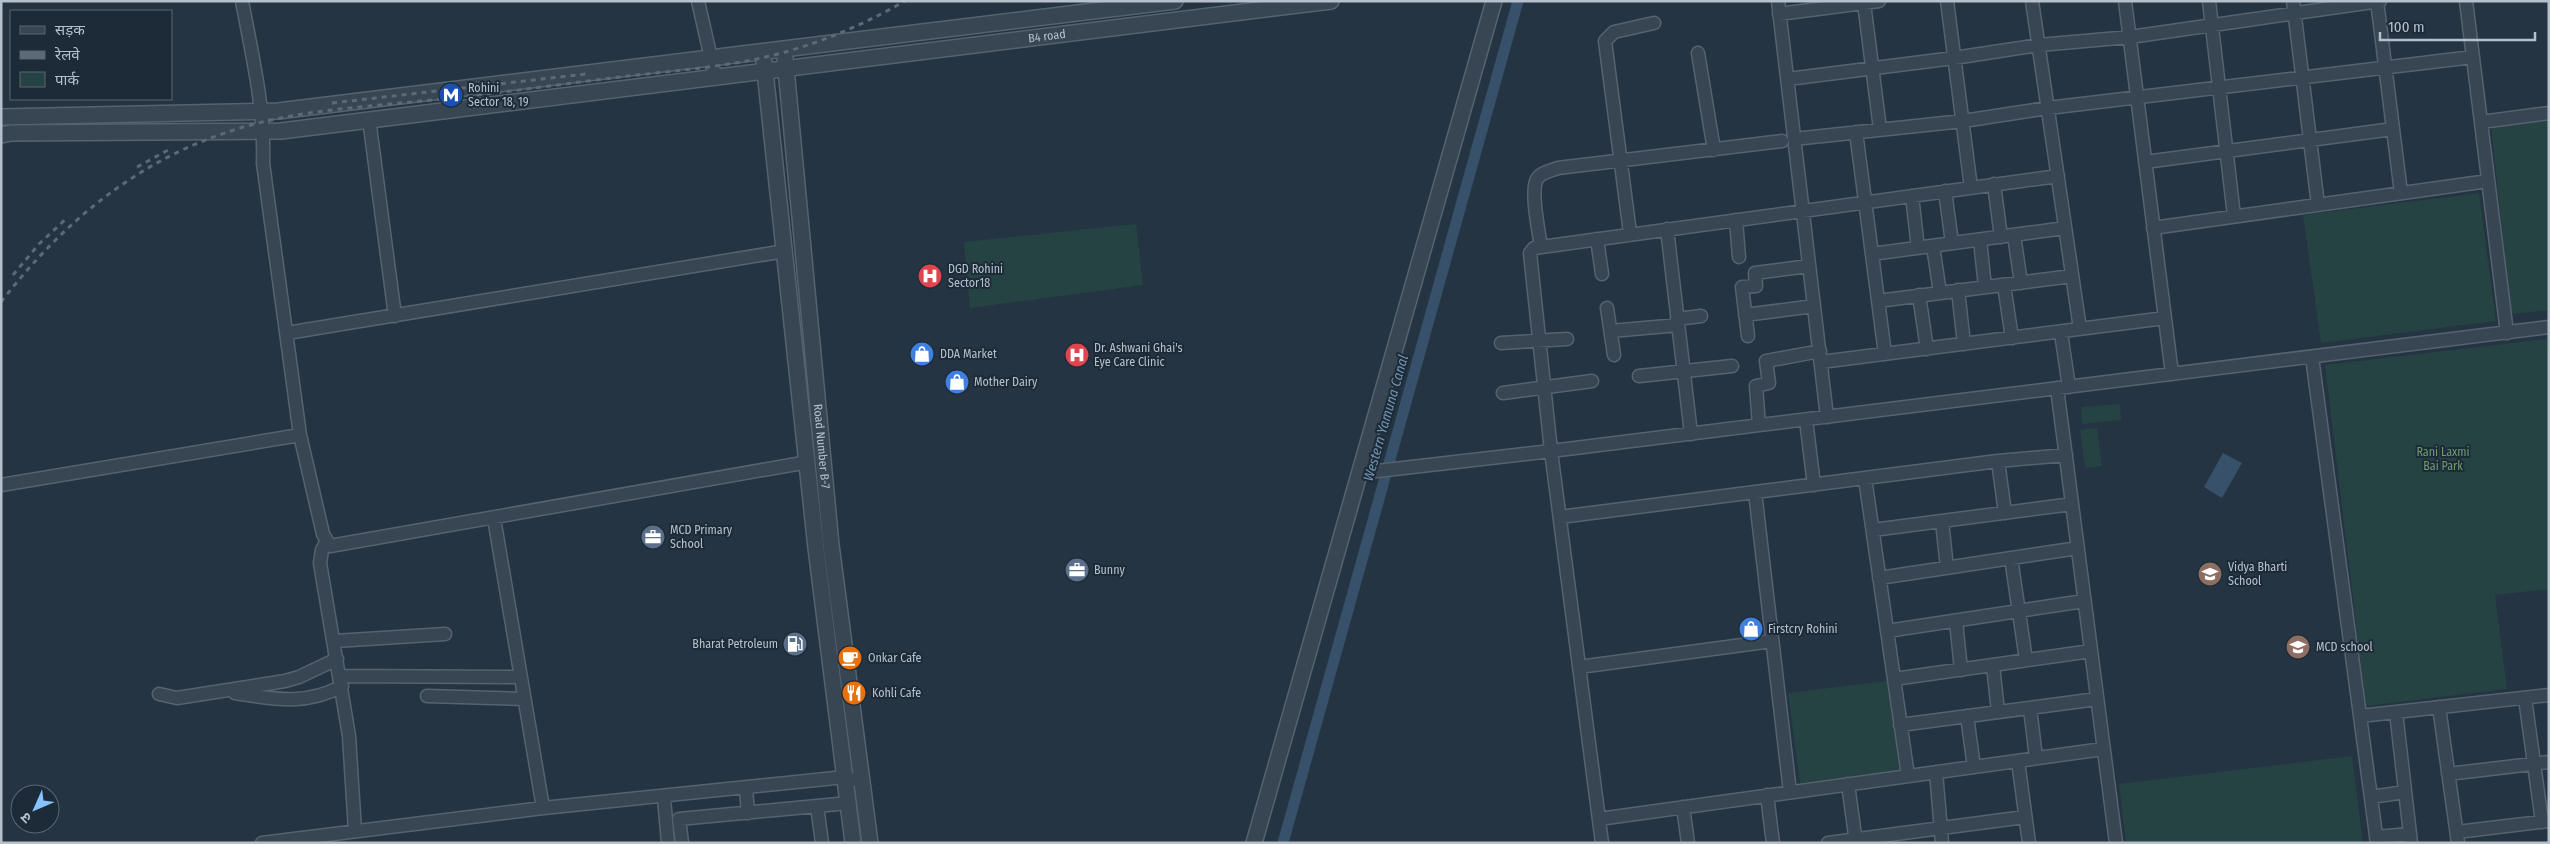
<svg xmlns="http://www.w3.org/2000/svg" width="2550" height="844" viewBox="0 0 2550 844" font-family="'Fira Sans Condensed','Noto Sans Devanagari',sans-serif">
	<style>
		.green { fill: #264343 }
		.water { fill: #37516a }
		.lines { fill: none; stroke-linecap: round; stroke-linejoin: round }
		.canal { stroke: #37516a; stroke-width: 11 }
		.minor-casing { stroke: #56636f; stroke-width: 15 }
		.tertiary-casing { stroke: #56636f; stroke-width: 18 }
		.minor { stroke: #384552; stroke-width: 12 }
		.tertiary { stroke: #384552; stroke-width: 15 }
		.rail { stroke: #5a6a79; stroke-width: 3; stroke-dasharray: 5 5; stroke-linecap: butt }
		.labels { text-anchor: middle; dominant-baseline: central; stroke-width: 4; stroke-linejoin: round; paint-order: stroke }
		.street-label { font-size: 12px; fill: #b5c0cc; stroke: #1d2a37 }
		.poi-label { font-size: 12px; fill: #b5c0cc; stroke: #1d2a37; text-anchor: start }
		.park-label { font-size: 12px; fill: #6b9e71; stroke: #1d2a37 }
		.water-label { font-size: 14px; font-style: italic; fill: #7394b1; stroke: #1d2a37 }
	</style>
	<rect width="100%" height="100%" fill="#243442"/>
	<!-- green -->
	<path class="green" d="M2549 120V310L2511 314 2491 126Z
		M2479 193 2496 321 2321 343 2303 215Z
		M1136 224 1143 285 970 308 964 242Z
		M2547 339 2549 357V589L2495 595 2507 689 2366 706 2325 365Z
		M2120 404 2121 420 2082 424 2081 407Z
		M2097 428 2102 466 2085 468 2080 430Z
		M1887 681 1899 770 1800 783 1788 693Z
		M2352 756 2363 843H2126L2119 784Z"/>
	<!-- water -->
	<path class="water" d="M2223 453 2242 463 2222 498 2204 487Z"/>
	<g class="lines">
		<!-- canal -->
		<path class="canal" d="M1283 843 1518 1"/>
		<defs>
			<path id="minor" d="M242 1C252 55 265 108 263 163L300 435 323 534 330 546 808 462
				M698 1 715 76
				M1778 1 1827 417
				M1947 1 1971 188
				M2032 1 2080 329
				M2125 1 2172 374
				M2209 1 2234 216
				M2293 1 2318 205
				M2377 1 2401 193
				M2466 1 2507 333
				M1864 3 1880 129
				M1779 14 1879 1
				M1698 53 1714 150
				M1788 79 1954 58 2039 45 2130 37 2380 1
				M369 119 395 316
				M2481 122 2549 113
				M1856 132 1885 354
				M1794 139 1963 121 2048 108 2473 57
				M2145 162 2393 129
				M1994 184 2001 237
				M1945 191 1952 243
				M1912 196 1918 248
				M1736 220 1739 257
				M2153 228 2488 181
				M1667 229 1691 434
				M1630 233 1605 41 1614 32 1654 23
				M2014 235 2021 283
				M1597 239 1602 274
				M1980 240 1985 287
				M1933 246 1940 293
				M1541 247C1539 232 1530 191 1537 179 1541 172 1551 171 1558 168L1782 141
				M1872 254 2065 228
				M2004 285 2012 338
				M1958 290 1964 344
				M1919 295 1927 349
				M1878 301 2072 276
				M1607 308 1614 355
				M1745 315 1814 306
				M1677 319 1701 316
				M1611 331 1678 325
				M287 333 785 251
				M2061 333 2069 387
				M1748 336 1742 287 1756 286 1755 273 1809 266
				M1501 343 1567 339
				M2312 357 2377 843
				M1821 362 2165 318
				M1639 376 1732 366
				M2057 388 2116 843
				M1503 393 1592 381
				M1806 420 1814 485
				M1759 425 1756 386 1769 383 1766 361 1820 351
				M1998 461 2005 513
				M1360 473 1551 451 1530 253 1534 248 2058 176
				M1865 478 1908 776
				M1 485 300 435
				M1755 492 1790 792
				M1560 517 1998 461 2066 455
				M494 518 543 808
				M1942 521 1947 568
				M1873 530 2072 504
				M326 542 322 550 320 563 349 736 355 831
				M2011 558 2026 660
				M1879 578 2078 548
				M1956 621 1961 670
				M1887 631 2084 601
				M335 641 445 634
				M1993 665 1998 712
				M1579 667 1772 641
				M340 676 520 677
				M1894 679 2091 651
				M235 693C273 699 306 706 342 686
				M159 694 177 698 285 681 299 677 337 659
				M427 696 524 699
				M2525 698 2542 822
				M2439 707 2458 843
				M2030 708 2036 758
				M2396 712 2411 843
				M1967 716 1974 767
				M2360 716 2549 695
				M1900 725 2097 699
				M2018 761 2029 843
				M1936 772 1942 843
				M2448 774 2549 762
				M1848 784 1856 843
				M746 788 748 813
				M1767 795 1773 843
				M2371 797 2405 792
				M664 798 668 843
				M1683 807 1688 843
				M1599 819 2103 749
				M2457 832 2548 821
				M2376 837 2410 834
				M262 843 543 808 845 777 852 780
				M682 843 679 819 817 806
				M822 843 817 806 848 803
				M1602 843 1551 451 2549 327
				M1828 843 2025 817"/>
			<g id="tertiary">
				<path id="s1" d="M785 58 831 545 870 843"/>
				<path d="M764 62 816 548 853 843"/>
				<path d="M1 117 278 111 1175 1"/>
				<path id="s2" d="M1 135 11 133 281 131 1331 1"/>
				<path d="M1254 843 1494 1"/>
			</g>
		</defs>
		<!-- minor casing -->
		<use href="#minor" class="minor-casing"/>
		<!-- tertiary casing -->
		<use href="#tertiary" class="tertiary-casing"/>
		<!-- minor -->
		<use href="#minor" class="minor"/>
		<!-- tertiary -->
		<use href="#tertiary" class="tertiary"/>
		<!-- rail -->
		<path class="rail" d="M332 103 586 74
			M137 167 170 149
			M13 275 39 244 68 217
			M1 302C59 227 131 165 222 134 286 111 353 108 421 101 485 95 548 86 612 78 667 71 724 68 778 54 823 42 865 24 905 1"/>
	</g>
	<!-- icons -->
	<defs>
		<symbol id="metro-disc" viewBox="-11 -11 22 22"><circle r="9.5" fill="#1a4fb4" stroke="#1d2a37"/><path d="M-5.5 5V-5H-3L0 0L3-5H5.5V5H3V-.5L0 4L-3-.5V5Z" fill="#fff"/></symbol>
		<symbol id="hospital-disc" viewBox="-11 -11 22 22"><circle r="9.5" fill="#e0444e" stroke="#1d2a37"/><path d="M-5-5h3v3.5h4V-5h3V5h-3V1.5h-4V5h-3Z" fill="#fff"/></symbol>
		<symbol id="shop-disc" viewBox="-11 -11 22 22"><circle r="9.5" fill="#3f7fe0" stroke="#1d2a37"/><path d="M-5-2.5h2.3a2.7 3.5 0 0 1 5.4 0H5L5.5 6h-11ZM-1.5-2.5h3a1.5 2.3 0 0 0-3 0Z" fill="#fff"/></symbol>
		<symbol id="office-disc" viewBox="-11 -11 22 22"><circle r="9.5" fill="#5c6f8a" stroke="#1d2a37"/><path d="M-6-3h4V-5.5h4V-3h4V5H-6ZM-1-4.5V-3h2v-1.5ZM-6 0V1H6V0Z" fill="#fff"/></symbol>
		<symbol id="school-disc" viewBox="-11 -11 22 22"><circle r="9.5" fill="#8d6e63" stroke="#1d2a37"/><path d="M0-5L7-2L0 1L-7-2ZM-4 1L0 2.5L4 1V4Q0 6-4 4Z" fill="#fff"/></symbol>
		<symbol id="fuel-disc" viewBox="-11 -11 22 22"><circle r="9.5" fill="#5c6f8a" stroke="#1d2a37"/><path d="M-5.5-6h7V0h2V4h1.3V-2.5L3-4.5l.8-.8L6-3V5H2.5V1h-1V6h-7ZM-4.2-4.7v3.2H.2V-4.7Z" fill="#fff"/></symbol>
		<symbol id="cafe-disc" viewBox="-11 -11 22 22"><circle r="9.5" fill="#e8710a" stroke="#1d2a37"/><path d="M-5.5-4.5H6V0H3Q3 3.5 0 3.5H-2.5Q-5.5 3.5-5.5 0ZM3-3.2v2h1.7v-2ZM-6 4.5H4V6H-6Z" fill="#fff"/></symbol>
		<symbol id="restaurant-disc" viewBox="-11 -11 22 22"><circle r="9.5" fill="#e8710a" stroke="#1d2a37"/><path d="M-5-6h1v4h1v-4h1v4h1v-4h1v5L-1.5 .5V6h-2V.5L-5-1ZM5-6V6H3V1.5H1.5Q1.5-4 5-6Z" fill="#fff"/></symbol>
	</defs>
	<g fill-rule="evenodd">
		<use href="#metro-disc" x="437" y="81" width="28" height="28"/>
		<use href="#hospital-disc" x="916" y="262" width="28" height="28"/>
		<use href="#shop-disc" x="908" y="340" width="28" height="28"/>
		<use href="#hospital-disc" x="1063" y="341" width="28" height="28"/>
		<use href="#shop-disc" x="943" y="368" width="28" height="28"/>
		<use href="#office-disc" x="639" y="523" width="28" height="28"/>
		<use href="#office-disc" x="1063" y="556" width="28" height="28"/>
		<use href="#school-disc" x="2196" y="560" width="28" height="28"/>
		<use href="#shop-disc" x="1737" y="615" width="28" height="28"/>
		<use href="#fuel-disc" x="781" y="630" width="28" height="28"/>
		<use href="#school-disc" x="2284" y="633" width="28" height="28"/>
		<use href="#cafe-disc" x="836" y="644" width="28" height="28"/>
		<use href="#restaurant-disc" x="840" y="679" width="28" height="28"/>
	</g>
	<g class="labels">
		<!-- street labels -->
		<g class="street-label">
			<text stroke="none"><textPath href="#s2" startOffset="1052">B4 road</textPath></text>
			<text stroke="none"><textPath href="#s1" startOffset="390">Road Number B-7</textPath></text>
		</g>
		<!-- poi labels -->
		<g class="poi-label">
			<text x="468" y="88">Rohini<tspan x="468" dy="14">Sector 18, 19</tspan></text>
			<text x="948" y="269">DGD Rohini<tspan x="948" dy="14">Sector18</tspan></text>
			<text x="1094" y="348">Dr. Ashwani Ghai's<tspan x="1094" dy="14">Eye Care Clinic</tspan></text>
			<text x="940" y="354">DDA Market</text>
			<text x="974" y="382">Mother Dairy</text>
			<text x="670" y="530">MCD Primary<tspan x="670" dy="14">School</tspan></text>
			<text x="2228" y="567">Vidya Bharti<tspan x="2228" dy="14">School</tspan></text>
			<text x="1094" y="570">Bunny</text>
			<text x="1768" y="629">Firstcry Rohini</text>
			<text x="778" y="644" text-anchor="end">Bharat Petroleum</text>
			<text x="2316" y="647">MCD school</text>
			<text x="868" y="658">Onkar Cafe</text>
			<text x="872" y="693">Kohli Cafe</text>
		</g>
		<!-- park labels -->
		<g class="park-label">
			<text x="2443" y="452">Rani Laxmi<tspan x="2443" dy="14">Bai Park</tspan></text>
		</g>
		<!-- water labels -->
		<g class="water-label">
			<text transform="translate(1386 418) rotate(-74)">Western Yamuna Canal</text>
		</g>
	</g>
	<!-- border -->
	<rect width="2550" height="844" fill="none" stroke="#b5c0cc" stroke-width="5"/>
	<!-- legend -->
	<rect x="10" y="10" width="162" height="90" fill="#1d2a37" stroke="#5a6673"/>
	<rect x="20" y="26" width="25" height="8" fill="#384552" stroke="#5a6673"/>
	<text x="55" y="35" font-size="15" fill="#b5c0cc">सड़क</text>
	<rect x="20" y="51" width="25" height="8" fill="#5a6a79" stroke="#5a6673"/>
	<text x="55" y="60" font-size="15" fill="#b5c0cc">रेलवे</text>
	<rect x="20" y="72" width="25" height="15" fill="#264343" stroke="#5a6673"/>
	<text x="55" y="85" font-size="15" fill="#b5c0cc">पार्क</text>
	<!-- north arrow -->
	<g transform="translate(35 809) rotate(225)"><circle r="24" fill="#1d2a37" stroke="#5a6673"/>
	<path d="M0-4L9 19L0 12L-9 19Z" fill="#88c2fe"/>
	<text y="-8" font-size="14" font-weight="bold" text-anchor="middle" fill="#b5c0cc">उ</text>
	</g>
	<!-- scale -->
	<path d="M2380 32v8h155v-8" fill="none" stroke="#b5c0cc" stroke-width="2.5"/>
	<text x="2388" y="32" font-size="15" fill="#b5c0cc" stroke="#1d2a37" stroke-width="4" paint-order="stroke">100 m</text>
</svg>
